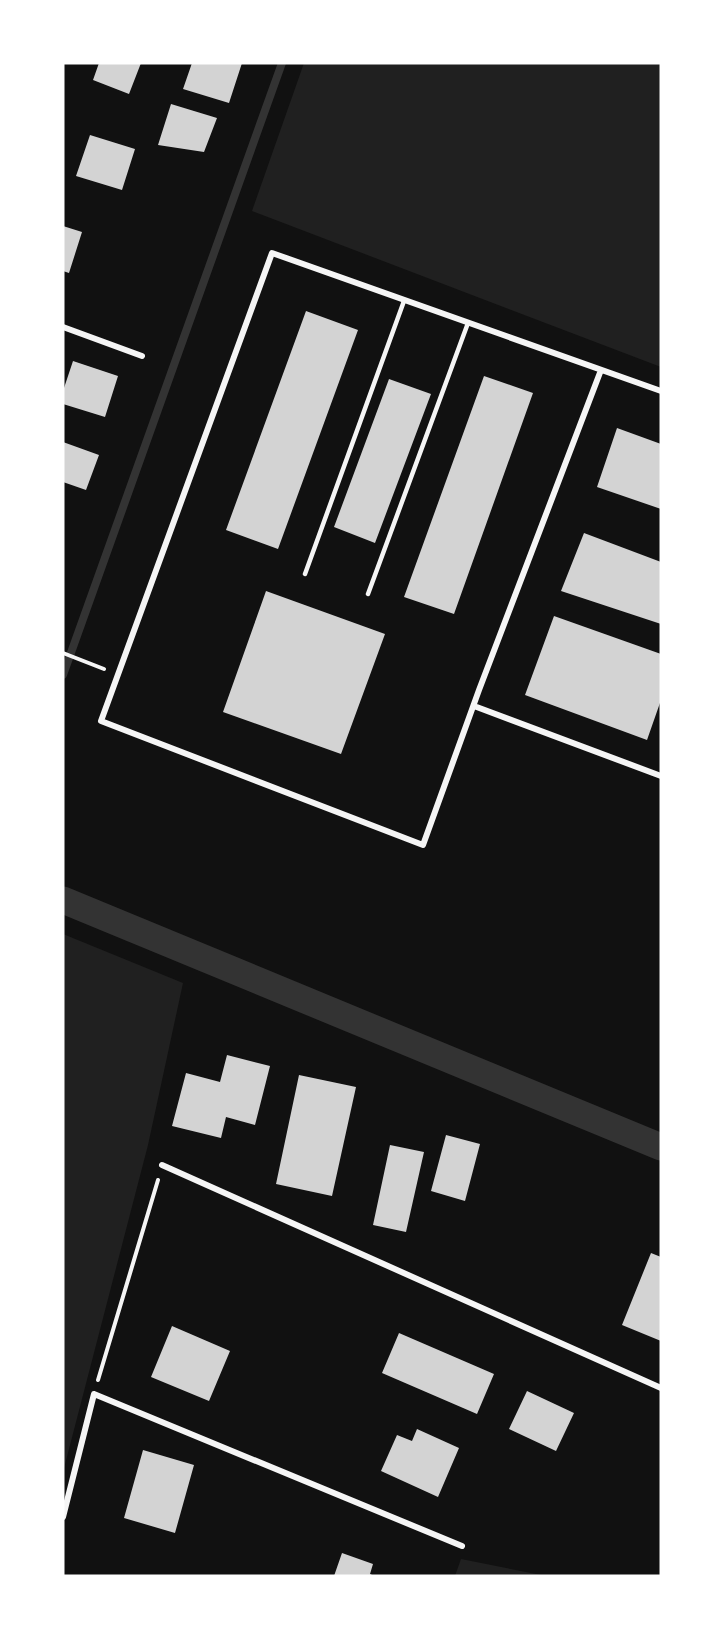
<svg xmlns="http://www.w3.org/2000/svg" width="724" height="1639" viewBox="0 0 724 1639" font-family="'DejaVu Sans',sans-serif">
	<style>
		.green { fill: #202020 }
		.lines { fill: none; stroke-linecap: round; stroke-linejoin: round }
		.stream { stroke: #333; stroke-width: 8 }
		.canal { stroke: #333; stroke-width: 27 }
		.building { fill: #d3d3d3 }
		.path { stroke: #f5f5f5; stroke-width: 4 }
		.service { stroke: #f5f5f5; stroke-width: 4.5 }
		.minor { stroke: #f5f5f5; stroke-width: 6 }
	</style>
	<rect width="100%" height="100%" fill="#111"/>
	<!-- green -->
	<path class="green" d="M304 63H661V367L252 211Z
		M63 934 183 983 148 1145 63 1472Z
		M461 1559 536 1574 547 1576H455Z"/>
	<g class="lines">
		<!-- stream -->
		<path class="stream" d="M63 675 282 63"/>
		<!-- canal -->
		<path class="canal" d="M63 900 661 1147"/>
	</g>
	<!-- building -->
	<path class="building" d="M99 63H141L129 94 93 80Z
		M192 63H242L229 103 183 89Z
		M171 104 217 118 204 152 158 145Z
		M90 135 135 149 122 190 76 176Z
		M63 226 82 232 69 273 63 271Z
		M306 311 358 330 278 549 226 530Z
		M73 361 118 376 105 417 63 404V391Z
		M484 376 533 393 454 614 404 597Z
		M389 379 431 394 375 543 334 527Z
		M617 428 661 444V509L597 487Z
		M63 442 99 455 86 490 63 482Z
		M584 533 661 562V624L561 591Z
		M266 591 385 634 341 754 223 712Z
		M554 616 661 654V700L647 740 525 695Z
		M227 1055 270 1066 255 1125 226 1117 221 1138 172 1126 186 1073 220 1082Z
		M299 1075 356 1087 332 1196 276 1184Z
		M446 1135 480 1144 465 1201 431 1191Z
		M390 1145 424 1152 406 1232 373 1225Z
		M651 1253 661 1257V1341L622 1325Z
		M172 1326 230 1351 209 1401 151 1377Z
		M399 1333 494 1374 477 1414 382 1373Z
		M527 1391 574 1413 556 1451 509 1429Z
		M417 1429 459 1448 438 1497 381 1471 397 1435 412 1441Z
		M143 1450 194 1465 175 1533 124 1518Z
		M342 1553 373 1564 370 1574 374 1576H334Z"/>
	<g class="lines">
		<!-- path -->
		<path class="path" d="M63 653 104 669
			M98 1380 158 1180"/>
		<!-- service -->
		<path class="service" d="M305 574 404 301
			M368 594 468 323"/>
		<!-- minor -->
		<path class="minor" d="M63 327 142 356
			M601 370 479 690 423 845 101 721 272 253 661 391
			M474 706 661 776
			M162 1165 661 1388
			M63 1517 94 1394 462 1546"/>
	</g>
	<!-- border -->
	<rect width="724" height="1639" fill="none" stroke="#ffffff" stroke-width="129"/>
</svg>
